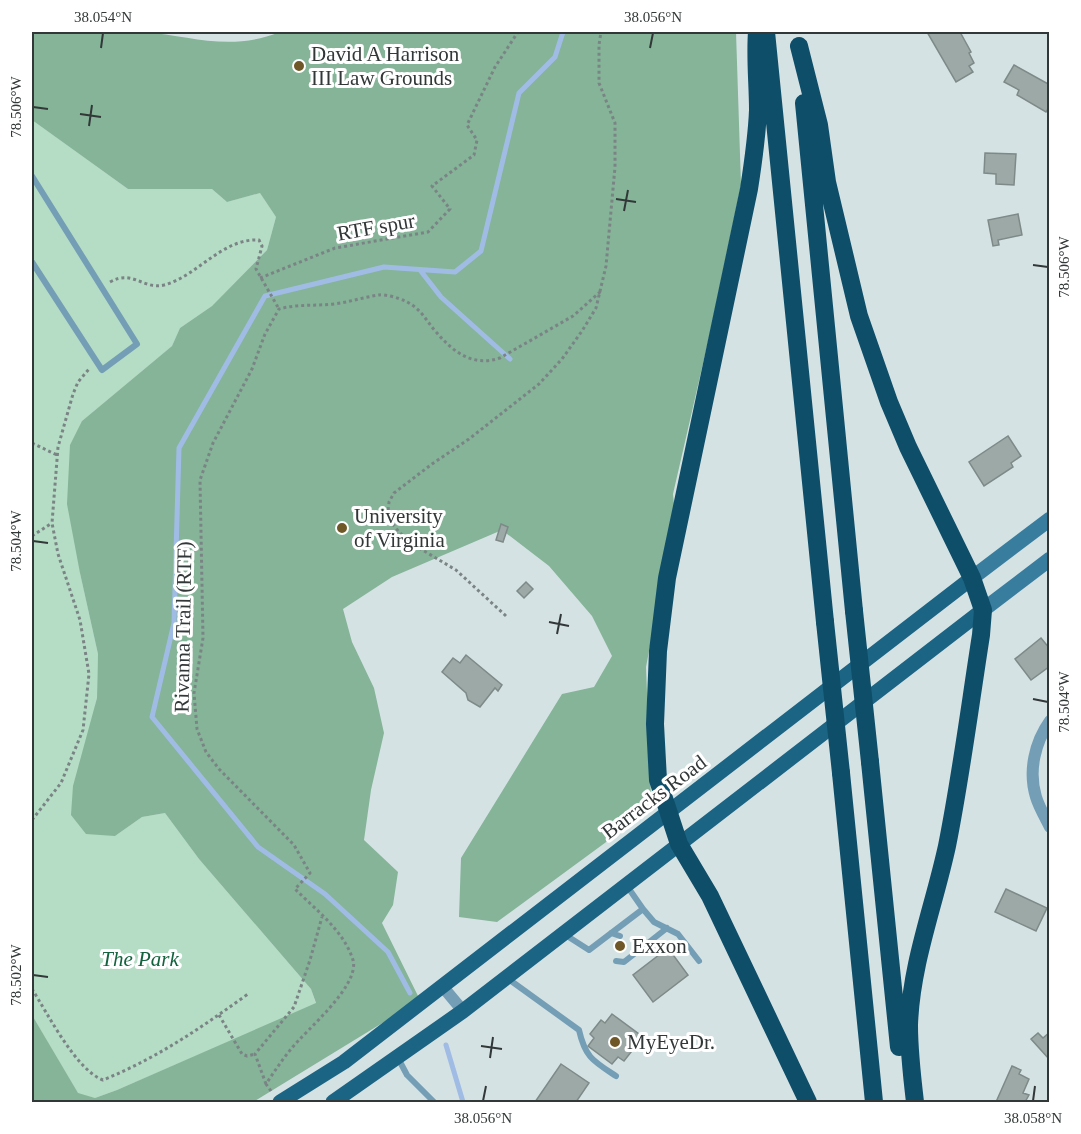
<svg xmlns="http://www.w3.org/2000/svg" width="1081" height="1134" viewBox="0 0 1081 1134" font-family="Georgia,serif">
	<style>
		.green { fill: #b5dcc4 }
		.forest { fill: #85b498 }
		.lines { fill: none; stroke-linecap: round; stroke-linejoin: round }
		.stream { stroke: #a0bce5; stroke-width: 5 }
		.building { fill: #9ca9a7; stroke: #7e8a88; stroke-width: 1.5 }
		.path { stroke: #7b8485; stroke-width: 3; stroke-dasharray: 3 3; stroke-linecap: butt }
		.lane { stroke: #749eb5; stroke-width: 6 }
		.street { stroke: #749eb5; stroke-width: 12 }
		.secondary { stroke: #397d9e; stroke-width: 15 }
		.primary { stroke: #1c6484; stroke-width: 15 }
		.highway { stroke: #0e4e69; stroke-width: 18 }
		.highway-bridge { stroke: #0e4e69; stroke-width: 18 }
		.ticks { fill: none; stroke: #323738; stroke-width: 2 }
		.poi-dot { fill: #6f5727; stroke: #fff; stroke-width: 2 }
		.labels { text-anchor: middle; dominant-baseline: central; stroke-width: 6; stroke-linejoin: round; paint-order: stroke }
		.poi-label { font-size: 21px; fill: #323738; stroke: #fff; text-anchor: start }
		.street-label { font-size: 21px; fill: #323738; stroke: #fff }
		.park-label { font-size: 21px; font-style: italic; fill: #13633e; stroke: #fff }
		.neatline { fill: none; stroke: #323738; stroke-width: 2 }
		.ticks-label { font-size: 15px; text-anchor: middle; fill: #323738 }
	</style>
	<rect width="100%" height="100%" fill="#d5e2e4"/>
	<!-- green -->
	<path class="green" d="M32 120 128 189H212L227 202 260 193 276 217 267 250 212 306 180 328 172 346 82 421 80 573 98 654 97 698 87 741 115 836 142 817 165 813 199 859 311 989 316 1004 117 1090 95 1098 78 1094 32 1015Z"/>
	<!-- forest -->
	<path class="forest" d="M32 32C68 32 106 28 143 32 193 36 229 52 280 32H736L741 185 710 333 673 494 675 514 646 667 651 798 643 815 497 922 459 917 461 858 562 694 594 687 612 656 592 616 549 566 502 530 392 577 343 609 352 642 374 688 384 733 371 790 364 840 398 872 393 905 382 923 420 1000 253 1102H32V1015L78 1093 95 1098 117 1090 316 1003 311 989 199 859 165 813 142 817 115 836 86 834 71 815 73 786 97 698 98 654 80 573 67 504 70 445 82 421 172 346 180 328 212 306 267 250 276 217 260 193 227 202 212 189H128L32 120Z"/>
	<g class="lines">
		<!-- stream -->
		<path class="stream" d="M420 270 441 297 510 359
			M410 993 388 952 325 894 258 847 152 717 174 623 179 448 265 296 384 267 455 272 481 251 519 93 555 57 563 32
			M446 1045 463 1102"/>
	</g>
	<!-- building -->
	<path class="building" d="M927 32H960L971 52 969 53 974 63 969 66 973 72 956 82Z
		M1014 65 1050 85V106L1046 112 1017 95 1019 90 1004 82Z
		M985 153 1016 154 1014 185 996 184V174L984 173Z
		M1018 214 1022 235 998 240 999 245 993 246 988 220Z
		M1008 436 1021 456 1011 463 1013 467 984 486 969 462Z
		M501 524 508 527 503 542 496 540Z
		M526 582 533 589 524 598 517 591Z
		M1041 638 1050 649V666L1031 680 1015 659Z
		M466 655 502 685 498 691 495 688 480 707 468 700 466 693 442 672 453 658 460 663Z
		M1006 889 1047 908 1036 931 995 912Z
		M668 948 688 975 653 1002 633 975Z
		M612 1014 643 1037 624 1061 618 1057 612 1064 588 1046 594 1038 590 1034 601 1020 605 1023Z
		M1050 1032V1059H1049L1031 1039 1038 1033 1043 1038Z
		M561 1064 589 1083 576 1102H535Z
		M1012 1066 1021 1070 1019 1074 1029 1079 1023 1093 1029 1095 1025 1102 1016 1101 1015 1102H996Z"/>
	<g class="lines">
		<!-- path -->
		<path class="path" d="M260 278 335 248 428 232 450 209 432 186 474 155 477 140 467 125 495 67 518 32
			M110 282C133 269 143 290 164 285 198 276 222 238 259 240L262 246 256 269 279 309
			M32 443 57 455
			M32 536 52 523
			M506 616 456 570 414 545 400 533 390 521 388 511 389 502 394 493 432 464 469 439 539 384 562 359 582 331 596 308 606 266 615 167V123L599 83V45L601 32
			M32 820 61 783 83 730 89 674 80 620 58 554 52 523 58 447 73 394 78 382 89 369
			M32 989C48 1014 76 1070 103 1080 159 1057 199 1029 248 994
			M219 1015 242 1054 247 1056 255 1054
			M266 1084 255 1054 294 1007 310 960 322 917
			M271 1091 266 1084C274 1072 282 1060 291 1049 306 1030 360 986 353 960 344 931 316 910 295 889L310 873 294 845 219 769 206 752 197 729 194 693 203 638 200 480 213 443 252 369 265 334 279 309C297 304 315 306 334 304 350 302 364 297 379 295 385 294 399 298 405 301 421 308 426 321 437 333 454 353 474 367 500 358L573 316 601 291"/>
		<!-- lane -->
		<path class="lane" d="M32 176 137 344 102 370 32 262
			M643 909 654 922 678 934 699 961
			M611 933 620 936
			M564 934 589 950 643 909 627 886
			M616 961 624 962 667 928
			M507 978 579 1030C585 1057 593 1061 616 1076
			M398 1058 407 1075 434 1102"/>
		<!-- street -->
		<path class="street" d="M1050 721C1035 742 1028 771 1036 797 1039 807 1045 817 1050 827
			M443 987 463 1011"/>
		<!-- secondary -->
		<path class="secondary" d="M972 578 1050 519
			M983 610 1050 559"/>
		<!-- primary -->
		<path class="primary" d="M280 1102 344 1062 972 578
			M333 1102 463 1011 983 610"/>
		<!-- highway -->
		<path class="highway" d="M757 32C755 58 758 84 758 110 757 137 753 163 749 189L667 578 658 651 655 724 658 780 679 844 710 896 808 1102
			M766 32 825 622
			M799 46 819 125 827 182 859 316 889 402 908 447 972 578 983 610 981 635C970 705 961 776 947 846 934 906 911 964 909 1025 909 1051 912 1077 915 1102
			M804 103 854 611
			M870 762 899 1047
			M841 773 874 1102"/>
		<!-- highway-bridge -->
		<path class="highway-bridge" d="M854 611 870 762
			M825 622 841 773"/>
	</g>
	<!-- ticks -->
	<path class="ticks" d="M101 48 103 33M650 48 653 33M33 107 48 109M80 114 101 117M89 126 92 105M616 199 636 202M624 211 628 190M1033 265 1048 267M33 541 48 543M549 622 569 626M557 634 561 614M1033 699 1048 702M33 975 48 977M481 1046 502 1049M490 1058 493 1037M483 1101 486 1086M1033 1101 1035 1086"/>
	<!-- markers -->
	<g class="poi-dot">
		<circle cx="299" cy="66" r="6"/>
		<circle cx="342" cy="528" r="6"/>
		<circle cx="620" cy="946" r="6"/>
		<circle cx="615" cy="1042" r="6"/>
	</g>
	<g class="labels">
		<!-- poi labels -->
		<g class="poi-label">
			<text x="311" y="54">David A Harrison<tspan x="311" dy="24">III Law Grounds</tspan></text>
			<text x="354" y="516">University<tspan x="354" dy="24">of Virginia</tspan></text>
			<text x="632" y="946">Exxon</text>
			<text x="627" y="1042">MyEyeDr.</text>
		</g>
		<!-- street labels -->
		<g class="street-label">
			<text transform="translate(376 227) rotate(-10)">RTF spur</text>
			<text transform="translate(183 627) rotate(-89)">Rivanna Trail (RTF)</text>
			<text transform="translate(654 797) rotate(-37)">Barracks Road</text>
		</g>
		<!-- park labels -->
		<g class="park-label">
			<text x="140" y="959">The Park</text>
		</g>
	</g>
	<!-- border -->
	<rect width="1081" height="1134" fill="none" stroke="#ffffff" stroke-width="66"/>
	<rect x="33" y="33" width="1015" height="1068" class="neatline"/>
	<g class="ticks-label">
		<text x="103" y="22">38.054°N</text>
		<text x="653" y="22">38.056°N</text>
		<text transform="translate(16 107) rotate(-90)" y="5">78.506°W</text>
		<text transform="translate(1064 267) rotate(-90)" y="5">78.506°W</text>
		<text transform="translate(16 541) rotate(-90)" y="5">78.504°W</text>
		<text transform="translate(1064 702) rotate(-90)" y="5">78.504°W</text>
		<text transform="translate(16 975) rotate(-90)" y="5">78.502°W</text>
		<text x="483" y="1123">38.056°N</text>
		<text x="1033" y="1123">38.058°N</text>
	</g>
</svg>
